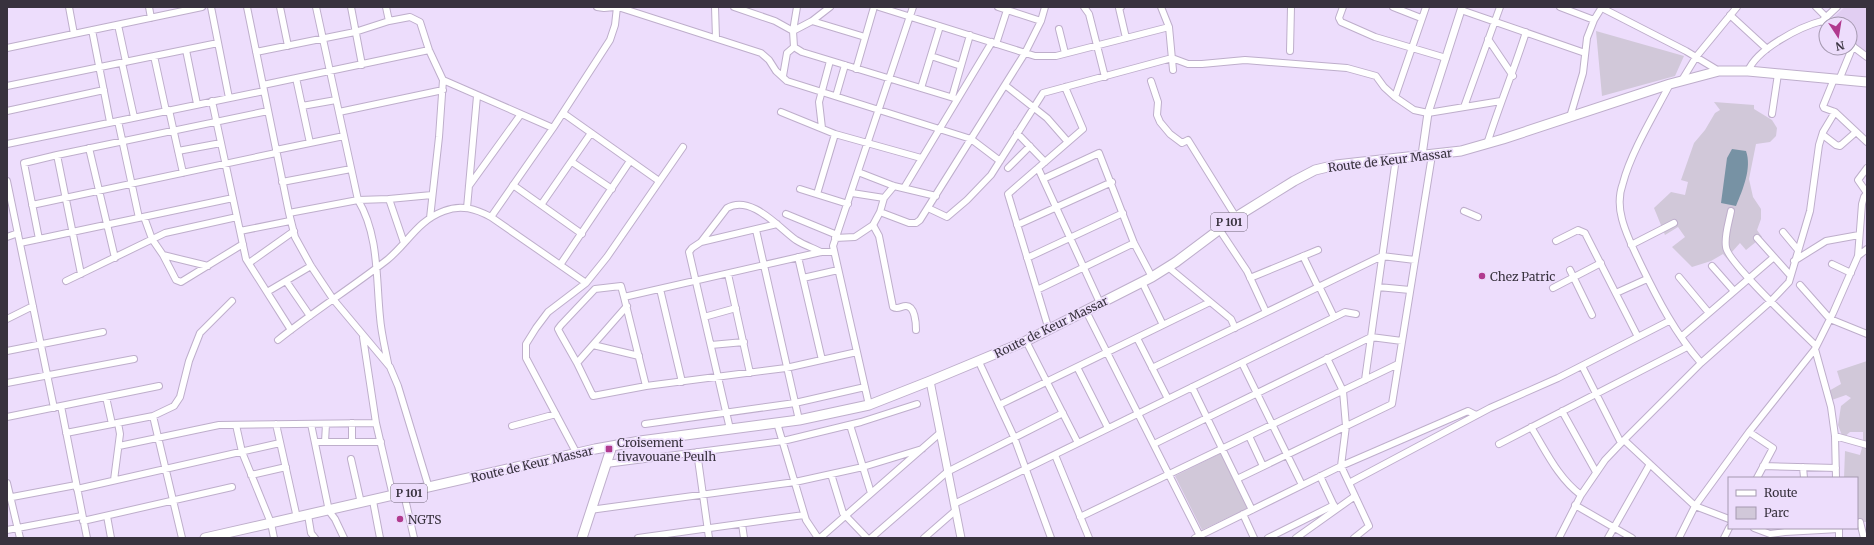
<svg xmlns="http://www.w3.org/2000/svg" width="1874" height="545" viewBox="0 0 1874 545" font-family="Merriweather,serif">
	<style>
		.built { fill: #e1cef2 }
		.green { fill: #d1c8d9 }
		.water { fill: #7792a4 }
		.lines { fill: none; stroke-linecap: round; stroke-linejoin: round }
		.minor-casing { stroke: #beaecb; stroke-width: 8 }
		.tertiary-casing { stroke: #beaecb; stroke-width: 9 }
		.primary-casing { stroke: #beaecb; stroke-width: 11 }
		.minor { stroke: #fff; stroke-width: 6 }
		.tertiary { stroke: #fff; stroke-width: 7 }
		.primary { stroke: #fff; stroke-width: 9 }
		.poi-dot { fill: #b13a8f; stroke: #edddfc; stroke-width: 1.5 }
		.labels { text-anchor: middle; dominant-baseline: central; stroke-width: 3.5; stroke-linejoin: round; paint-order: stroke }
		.shield { fill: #edddfc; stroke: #6e6577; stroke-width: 1 }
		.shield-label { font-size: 11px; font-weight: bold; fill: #38323e }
		.street-label { font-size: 12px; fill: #38323e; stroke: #edddfc }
		.poi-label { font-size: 12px; fill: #38323e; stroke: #edddfc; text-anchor: start }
	</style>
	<rect width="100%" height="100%" fill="#edddfc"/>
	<!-- built -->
	<path class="built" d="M1845 7H1867V54L1850 41V24L1827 23Z"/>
	<!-- green -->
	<path class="green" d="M1596 31 1684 56 1675 76 1602 96Z
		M1714 102 1754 105V109L1772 120 1777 128 1776 136 1770 142 1756 144 1749 179 1753 197 1761 209V219L1757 230 1762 237 1746 250 1740 243 1731 253 1734 258 1730 262 1723 254 1711 261 1692 267 1672 247 1685 237 1678 227 1665 235 1654 208 1671 192 1685 195 1688 182 1681 180 1694 143 1705 130 1715 113 1720 110Z
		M1867 361V441L1864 444 1867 446V522H1857V478H1844L1845 451 1860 455 1863 444V432H1850L1843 438 1838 425 1841 406 1851 398 1846 395 1829 401 1827 392 1841 384 1837 371Z
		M1221 453 1248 508 1202 530 1175 476Z"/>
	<!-- water -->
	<path class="water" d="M1732 149 1746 151C1752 168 1743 189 1736 206L1721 203 1727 158Z"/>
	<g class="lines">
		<defs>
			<path id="minor" d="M69 7 74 34
				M149 7 151 18
				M211 7 229 98
				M247 7 289 213 295 237 311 266 333 299 390 367 398 386 429 488
				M280 7 288 46
				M316 7 358 200C379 235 376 278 380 317 381 332 385 348 388 363
				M351 7 362 65
				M386 7 389 21
				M597 7 604 8 615 7
				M618 7 761 53 769 60 776 71 787 81 971 139 1000 161
				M715 7 716 38
				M734 7 775 21 793 31 794 47 802 52 957 99
				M879 7 1035 56H1056L1169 27
				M998 7 1041 21
				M1084 7 1089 14 1105 77
				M1121 7 1119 8 1126 38
				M1161 7 1169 27 1173 70
				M1343 7 1339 18 1341 22 1375 37 1446 58
				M1393 7 1421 18
				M1560 7 1594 20
				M1816 7 1826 17
				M1602 8 1686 51 1719 71
				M1461 10 1585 53
				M1730 15 1767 49
				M812 21 865 37
				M118 25 126 62
				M1826 25 1822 21 1837 7
				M1059 29 1065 53
				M92 30 110 122
				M793 31 812 21 830 7
				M793 31 797 7
				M1488 39 1513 76
				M996 44 1008 7
				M1851 45 1867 57
				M7 48 202 7
				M186 50 197 104
				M1290 51 1291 7
				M256 52 355 32 389 21 410 17 420 22 429 50 443 80 439 137 430 218
				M154 56 166 111
				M931 56 961 66
				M122 63 134 117
				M856 69 874 7
				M1748 71C1757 49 1799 27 1822 21
				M783 76 787 53 794 47
				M296 78 310 143
				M1834 79 1823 106 1824 108 1835 112 1867 142
				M443 80 553 128
				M1682 80 1696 57 1737 7
				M1839 80 1853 46
				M1151 81 1158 102 1157 115 1160 122 1170 134 1182 143 1188 140 1236 217
				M1670 84C1655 113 1631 152 1623 183 1619 194 1619 208 1622 219 1626 235 1634 250 1641 265 1658 300 1675 333 1701 363
				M263 85 429 50
				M1005 85 1047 118 1068 142
				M7 86 218 43
				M921 88 940 26
				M836 96 845 65
				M952 97 970 35
				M1395 97 1426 7
				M212 101 246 259 291 330
				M302 106 336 100
				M1464 107 1500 7
				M169 110 183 173
				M7 111 104 90
				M339 112 443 90
				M781 112 835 134 921 158
				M563 113 659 181
				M1772 114 1778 74
				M1570 117 1583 73 1587 38 1594 20 1602 7
				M118 121 139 218
				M822 128 819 102 830 61
				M1017 133 1045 162
				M1823 135 1836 145 1840 146 1856 132
				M7 144 264 91
				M1487 144C1499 106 1514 70 1526 32
				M89 148 115 258
				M276 150 344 136
				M178 151 221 143
				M57 155 81 274
				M572 162 612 189
				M1008 168 1030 146
				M1038 168 1100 303
				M858 172 894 186 936 196
				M1043 179 1099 153 1134 243 1152 277
				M7 181 54 408
				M282 182 351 169
				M513 185 582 234
				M469 186 521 114
				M904 188 992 42
				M800 189 848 204
				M852 193 884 198
				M1867 193 1858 180 1867 168
				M817 194 835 134
				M389 199 432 195
				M32 205 276 153
				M541 205 591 133
				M467 208 477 96
				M928 208 947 217 967 200 991 175 1043 93 1172 58 1188 64H1202L1245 60 1347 68 1376 76 1384 87 1395 97 1414 110 1428 113 1501 101
				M1464 211 1478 217
				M1731 211C1729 222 1724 236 1726 247 1727 262 1801 331 1816 346
				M880 212 909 223H916L920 220 1025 53 1041 21 1045 7
				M289 213 358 200 389 199 404 243
				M786 214 837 235
				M144 217 152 239 163 255 208 266
				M491 217 553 128 610 40 615 25 617 7
				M873 225 879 236 893 307C898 310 901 306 906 306 915 306 916 323 916 330
				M1017 225 1112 182
				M1219 229 1247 271 1266 312
				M756 230 799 420
				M240 231 290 221
				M1783 232 1798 250
				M7 237 18 233
				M835 238 855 237 873 225 880 212 884 198 894 186
				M1757 238 1790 275
				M39 239 24 163 57 155 268 111
				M1556 241 1578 230 1585 233 1638 337
				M701 242 777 224
				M20 243 233 198
				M1631 245 1674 223
				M834 252H821L624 297 646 386 786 368 857 352
				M163 255 176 280 181 282 243 244
				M1303 256 1318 287
				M1858 256 1867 249
				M798 257 822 360
				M1027 258 1123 213
				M1794 261 1826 241 1859 235
				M249 263 294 231
				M1832 264 1851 273
				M560 265 630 161
				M1712 266 1734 291
				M1168 267 1231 319 1235 328
				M1570 270 1592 315
				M728 274 750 373
				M1679 277 1709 313
				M803 278 838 270
				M1250 278 1318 250
				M66 281 165 233 237 217
				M286 281 310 316
				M1142 282 1163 325
				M1800 285 1830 319 1867 334
				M1319 286 1334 317
				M1378 287 1410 290
				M1553 288 1601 263
				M660 289 682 382
				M1037 290 1134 243
				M267 292 311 266
				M1616 293 1647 279
				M627 306 577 363 593 396 646 386
				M1086 311 1200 536
				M704 317 736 308
				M7 319 33 306
				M1049 330 1008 194 1083 129 1065 87
				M363 337 376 423 393 496
				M1681 337 1774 257
				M1137 338 1168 399
				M278 340C313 312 351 288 387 260 408 243 417 221 444 211 461 204 476 209 491 217L586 283
				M1026 341 1078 443
				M593 345 639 356
				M711 345 744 342
				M1815 349 1831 407 1835 436 1836 478
				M7 351 103 332
				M1327 358 1343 391 1346 426 1341 466 1369 526 1354 538
				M979 362 1014 437 1051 538
				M577 363 560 333 558 329 561 325 595 289 621 286 624 297
				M1242 363 1302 485
				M1582 366 1621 443
				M1077 367 1108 428
				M1152 368 1382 256 1415 260
				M1365 380 1396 158
				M7 383 134 359
				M1192 387 1252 510
				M106 397 112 424
				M869 405 833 246 913 7
				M999 405 1210 302
				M61 406 87 538
				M1562 411 1596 472
				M153 416 182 538
				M7 417 159 386
				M777 423 806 520 818 538
				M276 424 297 518
				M311 424 329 511 335 519 344 538
				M645 424 795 403 865 387
				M236 425 242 452 271 523 274 538
				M850 425 871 493
				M512 426 556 414
				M1531 427C1546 451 1558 478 1581 495
				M730 429 689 252 692 248 701 242 727 208C751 194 779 228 796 240 804 245 813 248 821 252
				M1749 432 1773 448 1757 478
				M66 433 153 416 174 406 180 397 189 361 200 333 232 301
				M1249 436 1263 466
				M1835 436 1867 445
				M315 442H381
				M325 442 326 424
				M352 442V423
				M1154 444 1371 337 1402 341
				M1499 444 1687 347
				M119 446 219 425 376 423
				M697 452 709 538
				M577 454 526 358V344L536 328 548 312 586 283 607 257 683 147
				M1055 455 1089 538
				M351 459 361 503
				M606 464 783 441 861 422 917 404
				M1763 466 1836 468
				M1803 467 1804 478
				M831 474 843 513 867 538
				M251 475 286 467
				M1320 476 1335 508
				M1237 479 1392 404 1432 155
				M114 480 120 434 118 423
				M7 483 20 538
				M1349 483 1490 408 1558 378 1669 321
				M77 489 280 443
				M404 494 414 538
				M7 498 76 485
				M373 501 380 538
				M954 504 1345 312 1356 314
				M1575 505 1632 538
				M590 510 795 482 863 467 922 449
				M1243 514 1254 538
				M308 515 311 533 315 538
				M107 516 111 538
				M1080 517 1398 364
				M1729 519 1695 506 1624 440 1701 363 1771 301 1789 282 1810 211 1819 145 1823 132 1835 112
				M83 521 232 487
				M1860 522 1864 538
				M742 524 744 538
				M1754 528 1770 534 1785 532 1839 529
				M1839 528V538
				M7 530 82 516
				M638 538 804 515
				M820 538 940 433
				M871 538 947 472 1063 413
				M924 538 955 511
				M1195 538 1341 466 1468 411 1476 415
				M1268 538 1334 505
				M1296 538 1355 496
				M1559 538 1581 495 1605 460 1624 440
				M1608 538 1650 464
				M1679 538 1695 506 1749 432 1815 349 1833 313 1858 256 1862 204 1864 197 1867 193
				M1724 538 1729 528"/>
			<path id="tertiary" d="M1422 155 1428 113 1462 7
				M930 381 961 538"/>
			<path id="primary" d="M205 538 595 449 640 441 799 420 869 405 930 381 1026 341 1152 277 1176 262 1236 217 1294 181 1315 170 1336 165 1461 151 1503 139 1670 84 1719 71H1748L1867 82
				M582 538 612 446"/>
		</defs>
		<!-- minor casing -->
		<use href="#minor" class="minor-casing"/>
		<!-- tertiary casing -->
		<use href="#tertiary" class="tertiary-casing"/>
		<!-- primary casing -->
		<use href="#primary" class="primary-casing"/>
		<!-- minor -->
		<use href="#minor" class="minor"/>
		<!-- tertiary -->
		<use href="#tertiary" class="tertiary"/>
		<!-- primary -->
		<use href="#primary" class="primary"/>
	</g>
	<!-- markers -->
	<g class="poi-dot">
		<circle cx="1482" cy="276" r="4"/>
		<rect x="605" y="445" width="8" height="8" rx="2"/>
		<circle cx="400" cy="519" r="4"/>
	</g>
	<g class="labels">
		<!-- shield labels -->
		<g class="shield">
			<rect x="1211" y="213" width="36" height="18" rx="3"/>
			<rect x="391" y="484" width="36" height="18" rx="3"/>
		</g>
		<g class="shield-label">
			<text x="1229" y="222">P 101</text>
			<text x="409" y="493">P 101</text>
		</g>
		<!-- street labels -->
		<g class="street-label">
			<text transform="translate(1390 160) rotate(-7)">Route de Keur Massar</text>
			<text transform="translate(1051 327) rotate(-26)">Route de Keur Massar</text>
			<text transform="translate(532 464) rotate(-13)">Route de Keur Massar</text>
		</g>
		<!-- poi labels -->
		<g class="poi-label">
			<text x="1490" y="276">Chez Patric</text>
			<text x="617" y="442">Croisement<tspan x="617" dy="14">tivavouane Peulh</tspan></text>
			<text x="408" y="519">NGTS</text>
		</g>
	</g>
	<!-- border -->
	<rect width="1874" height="545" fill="none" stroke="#38323e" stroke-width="16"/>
	<!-- legend -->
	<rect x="1728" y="477" width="130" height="52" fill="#edddfc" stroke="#a599b0"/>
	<rect x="1736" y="490" width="20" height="6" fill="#ffffff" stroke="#a599b0"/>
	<text x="1764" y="497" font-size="12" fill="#38323e">Route</text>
	<rect x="1736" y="507" width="20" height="12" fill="#d1c8d9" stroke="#a599b0"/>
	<text x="1764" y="517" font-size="12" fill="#38323e">Parc</text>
	<!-- north arrow -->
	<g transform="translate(1838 36) rotate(168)"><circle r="19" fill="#edddfc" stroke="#a599b0"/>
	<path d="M0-3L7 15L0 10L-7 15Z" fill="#b13a8f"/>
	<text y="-6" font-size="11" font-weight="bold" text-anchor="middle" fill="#38323e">N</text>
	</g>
</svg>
